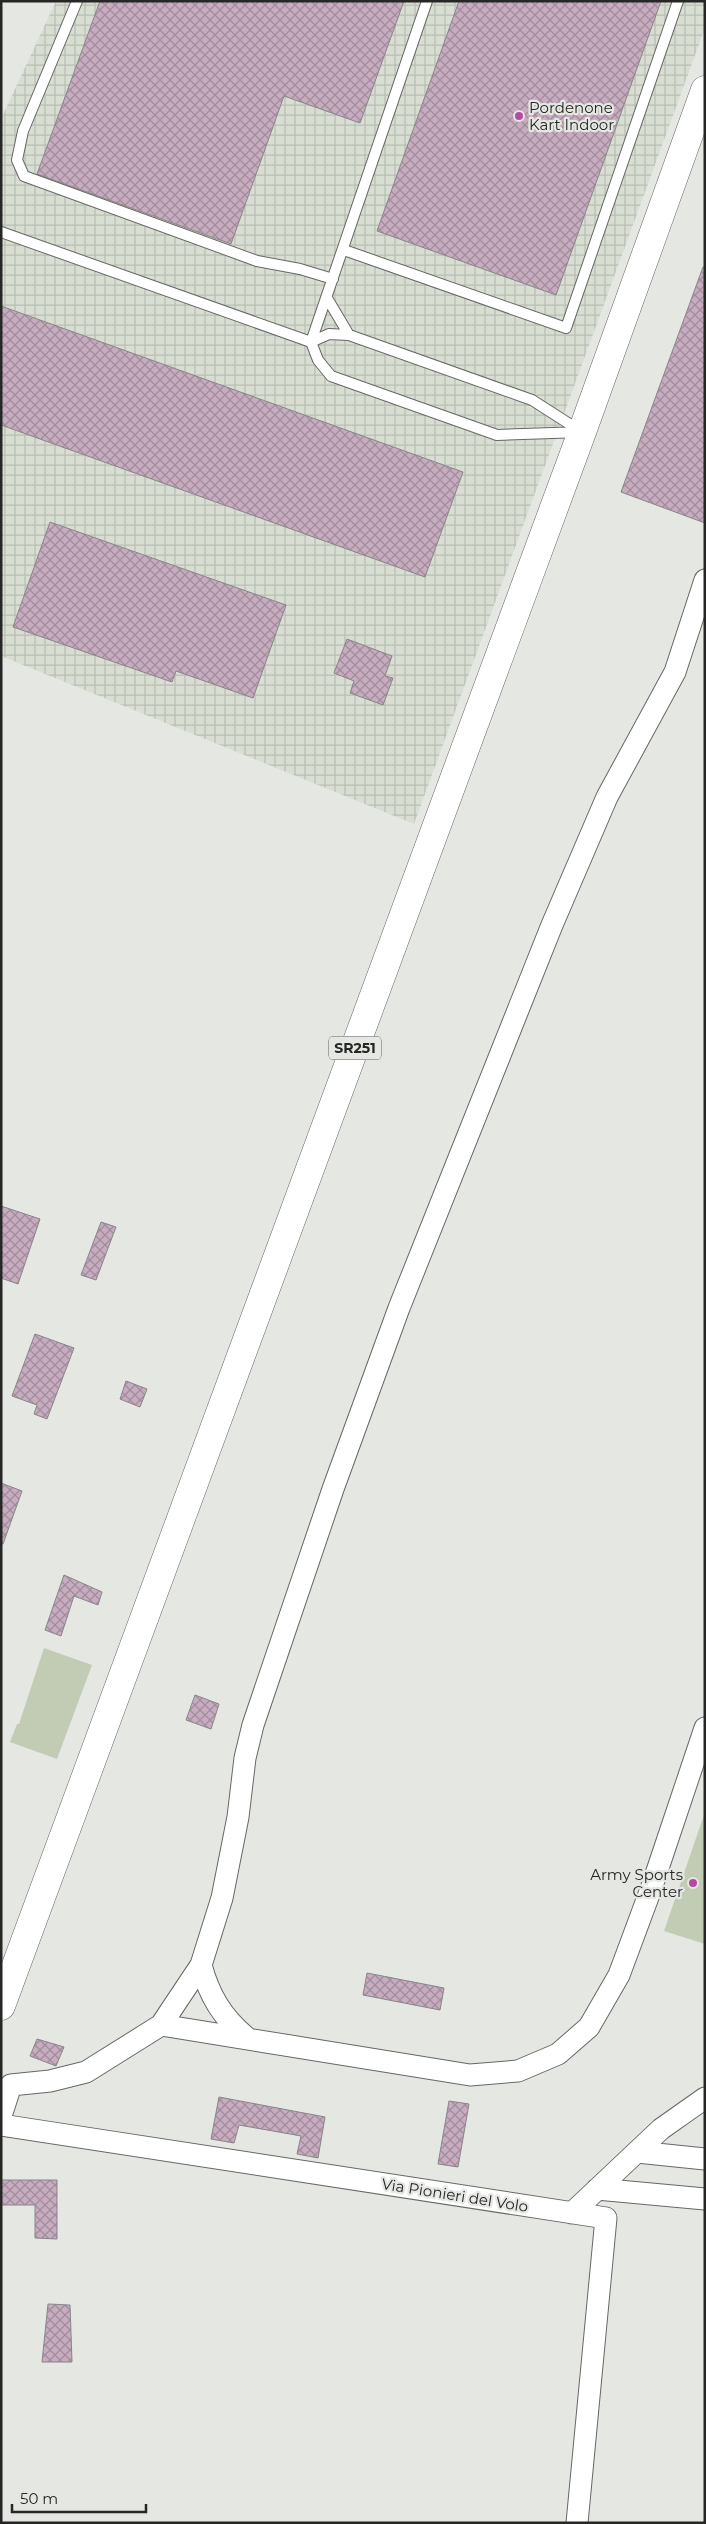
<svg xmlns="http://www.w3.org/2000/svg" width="706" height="2524" viewBox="0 0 706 2524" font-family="Montserrat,sans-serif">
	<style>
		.industrial { fill: url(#industrial-grid) }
		.pitch { fill: #c2ccb4 }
		.building { fill: url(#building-cross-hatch); stroke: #888588 }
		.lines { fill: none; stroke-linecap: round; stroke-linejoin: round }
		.lane-casing { stroke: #666864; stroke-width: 12 }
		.street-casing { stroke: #666864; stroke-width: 23 }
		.primary-casing { stroke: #666864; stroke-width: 29 }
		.lane { stroke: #fff; stroke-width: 10 }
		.street { stroke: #fff; stroke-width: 21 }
		.primary { stroke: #fff; stroke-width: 28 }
		.poi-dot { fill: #b848a6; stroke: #e5e7e3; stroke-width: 2 }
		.labels { text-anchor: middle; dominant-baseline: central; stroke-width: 4.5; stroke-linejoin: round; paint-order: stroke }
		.shield { fill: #e5e7e3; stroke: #5f605e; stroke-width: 1 }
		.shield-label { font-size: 14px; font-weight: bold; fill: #262625 }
		.poi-label { font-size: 15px; fill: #262625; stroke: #e5e7e3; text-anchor: start }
		.street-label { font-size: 15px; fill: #262625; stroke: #e5e7e3 }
	</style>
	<defs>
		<pattern id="industrial-grid" width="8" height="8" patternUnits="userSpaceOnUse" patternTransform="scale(1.25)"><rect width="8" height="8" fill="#d9ded3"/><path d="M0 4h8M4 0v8" fill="none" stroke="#babeb5"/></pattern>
		<pattern id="building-cross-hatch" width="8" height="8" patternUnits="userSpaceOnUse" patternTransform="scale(1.25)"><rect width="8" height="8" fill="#c7acc0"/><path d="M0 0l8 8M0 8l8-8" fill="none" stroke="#a18c9c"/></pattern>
	</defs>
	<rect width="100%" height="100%" fill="#e5e7e3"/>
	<!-- industrial -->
	<path class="industrial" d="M56 1H705V28L414 824 1 656V119Z"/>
	<!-- pitch -->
	<path class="pitch" d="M44 1648 92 1665 57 1759 10 1742 17 1724H19Z
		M705 1812V1944L664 1931Z"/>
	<!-- building -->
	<path class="building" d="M100 1H404L360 123 284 96 231 244 37 174Z
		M459 1H661L556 295 377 231Z
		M703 267H705V523L621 492Z
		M1 306 463 472 425 577 1 425Z
		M50 522 286 605 253 698 176 671 172 682 13 627Z
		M347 639 392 656 385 676 393 678 383 705 350 693 354 681 334 673Z
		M1 1206 40 1219 18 1284 1 1278Z
		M101 1222 116 1227 96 1280 81 1275Z
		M35 1334 74 1348 47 1419 34 1414 37 1405 12 1396Z
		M126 1381 147 1389 140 1407 120 1399Z
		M1 1483 22 1491 3 1544H1Z
		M64 1575 102 1592 98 1605 74 1596 61 1636 45 1630Z
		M195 1695 219 1704 211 1729 186 1720Z
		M367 1973 444 1988 440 2010 363 1995Z
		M37 2039 64 2047 56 2066 30 2056Z
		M219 2097 325 2117 318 2158 297 2154 301 2136 239 2125 234 2143 211 2139Z
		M449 2101 469 2104 458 2167 438 2164Z
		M1 2180H57V2239L35 2238V2205H1Z
		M48 2304 70 2305 72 2362H42Z"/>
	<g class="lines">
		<defs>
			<path id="lane" d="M77 1 23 131 17 160 24 176 257 261 300 269 333 279
				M1 232 311 342 427 1
				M344 250 566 328 678 1
				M327 298 349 335
				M329 334 349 335 532 400 582 432 497 435 331 376 318 360 311 342Z"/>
			<path id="street" d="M201 1965C209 1995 222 2017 246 2037
				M161 2025 470 2075 518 2071 558 2054 589 2027 619 1975 651 1889 705 1728
				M1 2116 11 2085 50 2081 86 2072 161 2025 201 1965 222 1898 238 1817 245 1758 253 1725 333 1489 399 1308 552 925 607 797 675 672 705 580
				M1 2125 606 2218 577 2523
				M637 2152 705 2159
				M597 2189 705 2199
				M572 2213 661 2129 705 2098"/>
			<path id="primary" d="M1 2006 582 432 705 90"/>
		</defs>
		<!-- lane casing -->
		<use href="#lane" class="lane-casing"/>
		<!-- street casing -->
		<use href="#street" class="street-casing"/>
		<!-- primary casing -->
		<use href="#primary" class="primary-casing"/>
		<!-- lane -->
		<use href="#lane" class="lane"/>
		<!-- street -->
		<use href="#street" class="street"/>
		<!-- primary -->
		<use href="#primary" class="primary"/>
	</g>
	<!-- markers -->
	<g class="poi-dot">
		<circle cx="519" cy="116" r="5"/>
		<circle cx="693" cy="1883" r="5"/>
	</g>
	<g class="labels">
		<!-- shield labels -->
		<rect class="shield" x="329" y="1036.5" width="52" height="23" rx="4"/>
		<g class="shield-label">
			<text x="355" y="1048">SR251</text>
		</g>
		<!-- poi labels -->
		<g class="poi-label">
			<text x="529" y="107">Pordenone<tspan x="529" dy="17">Kart Indoor</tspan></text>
			<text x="683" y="1874" text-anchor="end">Army Sports<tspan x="683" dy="17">Center</tspan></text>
		</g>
		<!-- street labels -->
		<g class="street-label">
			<text transform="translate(455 2195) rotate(9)">Via Pionieri del Volo</text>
		</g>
	</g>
	<!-- border -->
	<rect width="706" height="2524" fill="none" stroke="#262625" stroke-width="5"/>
	<!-- scale -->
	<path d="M12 2504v8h134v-8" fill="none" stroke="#262625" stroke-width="2.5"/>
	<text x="20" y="2504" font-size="15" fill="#262625" stroke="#e5e7e3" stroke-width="4" paint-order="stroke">50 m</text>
</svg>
